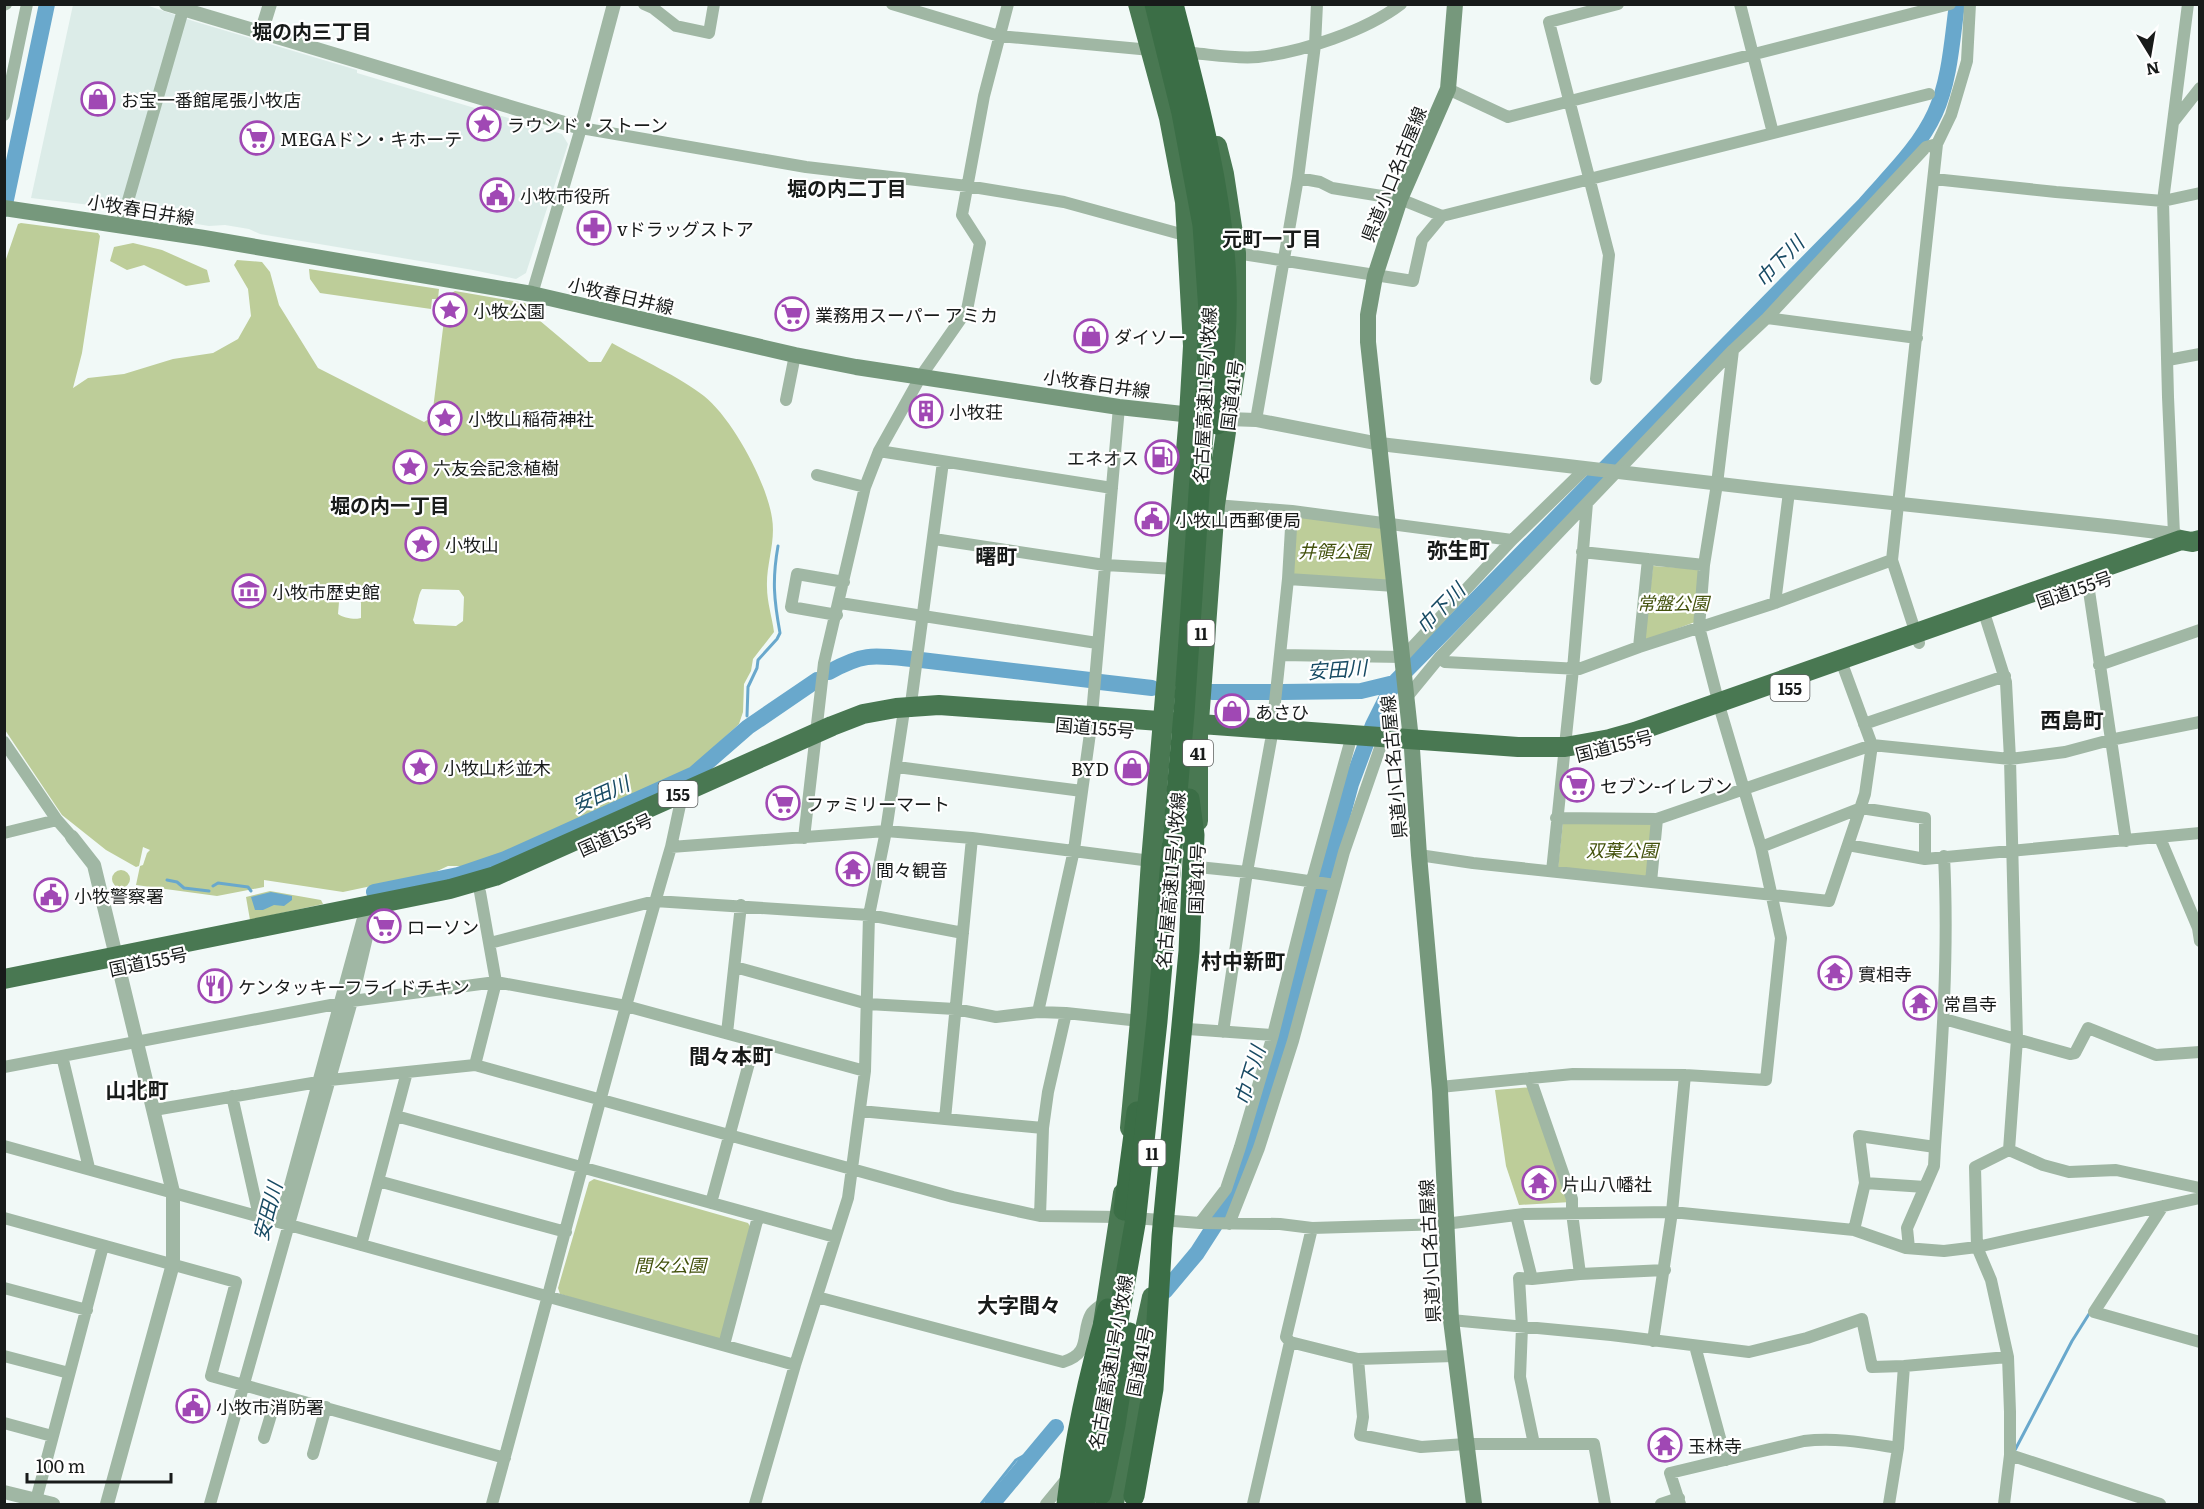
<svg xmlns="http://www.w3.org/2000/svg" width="2204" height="1509" viewBox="0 0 2204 1509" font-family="Literata,'Noto Sans JP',serif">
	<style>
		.built { fill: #dcece8 }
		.green { fill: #bdcd99; fill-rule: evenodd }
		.water { fill: #69a8cc }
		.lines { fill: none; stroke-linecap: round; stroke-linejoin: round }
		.stream { stroke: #69a8cc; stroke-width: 3 }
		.river { stroke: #69a8cc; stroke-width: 16 }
		.minor { stroke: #a0b7a4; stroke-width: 12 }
		.tertiary { stroke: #a0b7a4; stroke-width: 14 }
		.secondary { stroke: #76987c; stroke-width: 16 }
		.trunk { stroke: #497852; stroke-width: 20 }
		.motorway { stroke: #3b6e46; stroke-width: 21 }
		.motorway-bridge { stroke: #3b6e46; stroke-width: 21 }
		.labels { text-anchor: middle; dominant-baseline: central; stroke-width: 4.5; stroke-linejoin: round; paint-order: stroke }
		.shield { fill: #fff; stroke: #5d5f5f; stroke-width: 1.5 }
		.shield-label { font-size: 16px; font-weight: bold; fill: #181b1a }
		.poi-label { font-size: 18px; fill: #181b1a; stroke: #fff; text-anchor: start }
		.street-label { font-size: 18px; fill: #181b1a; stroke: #fff }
		.park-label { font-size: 18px; font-style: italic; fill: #43520d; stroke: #fff }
		.neighbourhood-label { font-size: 20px; font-weight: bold; fill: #181b1a; stroke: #fff }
		.water-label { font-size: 20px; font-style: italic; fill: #174a63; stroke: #fff }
		.quarter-label { font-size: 21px; font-weight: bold; fill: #181b1a; stroke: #fff }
	</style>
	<rect width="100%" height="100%" fill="#f1f9f7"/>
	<!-- built -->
	<path class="built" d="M73 5H146L193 21 357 70V73L562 134 568 144 526 273 516 279 473 270 260 234 249 229 225 225 209 226 131 213 116 208 31 198Z"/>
	<!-- green -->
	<path class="green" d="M21 223 98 233 100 236 82 353 73 388 88 378 124 374 173 359 213 353 238 339 251 316 248 289 234 265 237 260 262 262 270 272 279 305 318 368 424 422 432 417 447 296 455 291 525 303 533 315 589 362H601L612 343C640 359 680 377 704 396 732 418 767 483 772 518 776 542 766 564 767 587 767 602 772 617 774 632L753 659 751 671 744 684 743 712 739 724 689 770 517 847 465 866H448L433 873 343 892 264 880V887L217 896 136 885 140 866 143 865 147 853 150 850 143 847 139 866 136 867 106 850 62 815 5 730 4 265 18 224ZM342 587H355L361 603V618C356 620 343 618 338 614L340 590ZM422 589 459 590 464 597 463 621 456 626 415 624 413 620C416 612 418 594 422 589Z
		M133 243 162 250 207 270 210 282 186 286 144 265 127 270 110 261 114 247Z
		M309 269 439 289 438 299H432L431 309 320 293 310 279Z
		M1292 511 1381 523 1395 586 1288 579Z
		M1653 566 1699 569 1695 622 1644 641Z
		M1563 822 1653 823 1648 878 1558 867Z
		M112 879a9 9 0 1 1 18 0a9 9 0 1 1-18 0Z
		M270 891 321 900 323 904 250 920 246 897Z
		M1532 1087 1571 1202 1519 1205 1506 1166 1495 1090Z
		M594 1179 748 1223 751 1228 723 1336 717 1342 560 1294 558 1288 589 1182Z"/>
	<!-- water -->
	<path class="water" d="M271 892 292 896V900L284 906 274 905 263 910H255L251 897Z"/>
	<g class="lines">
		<!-- stream -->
		<path class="stream" d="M747 716 748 687 757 668 758 660 777 639 780 633C774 600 772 580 778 546
			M167 880 177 882 184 888 209 891
			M213 886 218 883 248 887 251 891
			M2015 1450 2072 1341 2089 1314
			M981 1504 1016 1460 1040 1447"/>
		<!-- river -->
		<path class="river" d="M4 209 47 4
			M921 660 1090 680
			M829 672C863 653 873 655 911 659
			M1100 682 1152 688
			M1212 692H1272
			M1282 692 1361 691 1394 683
			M374 892 458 875 505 859 694 774 748 727 817 680
			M1165 1291 1197 1253 1215 1225 1243 1164 1287 1022 1351 784 1373 725 1394 683 1865 204C1890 175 1919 148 1935 113 1950 80 1952 40 1957 4
			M992 1504 1056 1427"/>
		<!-- minor -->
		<path class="minor" d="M644 4 653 8 676 26 709 33 714 4
			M892 4 999 36 1151 50
			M1740 4 1773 133
			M4 5 6 4
			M1193 53C1214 55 1237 59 1258 57 1302 52 1366 31 1401 4
			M1448 89 1508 117 1950 4
			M4 115 27 4
			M2174 121 2200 88
			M1298 178 1320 182 1332 188 1400 199 1442 216 1929 94
			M1934 179 2056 192 2163 201 2200 193
			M121 225 183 10
			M1236 253 1413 281 1422 240 1442 216
			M532 294 581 128 806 167 967 186 1064 202 1188 236
			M1767 318 1917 338
			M2168 360 2200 354
			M1596 379 1609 255 1549 22 1618 4
			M786 400 795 355
			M1119 407 1091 726 1074 850 1038 1012 1066 1013 1140 1021
			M1256 420 1298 178 1315 45 1317 4
			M879 451 1112 488
			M817 475 865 487
			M1215 505 1292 511 1512 540
			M2174 534 2168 397 2163 201 2188 4
			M934 539 1105 565 1176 569
			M1582 552 1704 565
			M1288 579 1395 586
			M2088 584 2126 841
			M840 603 1097 643
			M1775 603 1789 492
			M837 615 791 607 797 574 844 582
			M1986 619 2006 682 2010 759 2017 1039 2009 1150 1975 1167 1977 1247 1991 1280 2008 1357 2010 1412V1455L2004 1504
			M1919 643 1892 560 1937 144 1951 115 1967 61 1970 4
			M1639 647 1648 559
			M1280 655 1403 657 1512 540 1586 468
			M1439 658 1445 662 1579 669 1639 647 1775 603 1892 560
			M2099 665 2200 630
			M1407 697 1439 658 1733 350
			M910 711 943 462
			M1864 724 2005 676
			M4 742 57 820 72 837
			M897 767 1082 791
			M1556 818 1657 819 1872 745 2010 759 2065 752 2110 740 2200 722
			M4 833 57 820
			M804 838 824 663 865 487 879 451 921 376 967 310 980 243 962 215 984 96 1008 4
			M2160 838 2198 928 2200 941
			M1848 845 1925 859 2200 833
			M671 847 886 831 972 838 1151 861
			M1761 847 1861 808 1925 818V859
			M1419 855 1473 863 1829 901 1865 794 1872 745 1844 669
			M1198 867 1247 872 1335 885
			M1552 871 1573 669 1587 503
			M1651 882 1657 819
			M490 943 655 901 869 915 963 933
			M735 967 868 1004 955 1009 996 1017 1038 1012
			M1944 1019 2070 1054 2075 1053 2088 1028 2156 1055 2200 1052
			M1188 1029 1273 1035
			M1223 1032 1247 872 1271 740 1288 579 1292 511
			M727 1033 741 905
			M62 1056 89 1168
			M475 1065 496 982 480 892
			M4 1067 352 1001 496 982 626 1006 865 1071
			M1530 1078 1572 1199V1213L1580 1274 1532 1279
			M1440 1087 1573 1074 1685 1075 1766 1080 1781 938 1761 847 1721 712 1699 627 1704 565 1717 484 1733 350 1767 318 1926 147 1937 144
			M232 1096 259 1216
			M154 1110 330 1080 475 1065 953 1197 1040 1216 1121 1217 1200 1223 1280 1224 1312 1228 1445 1224 1524 1214 1672 1212 1854 1230 1906 1248 1944 1251 1977 1247 2200 1198
			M860 1111 945 1119 972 838
			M396 1116 835 1237
			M945 1119 1043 1128
			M4 1146 795 1365
			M1935 1147C1942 1049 1949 954 1944 856
			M2009 1150 2043 1165 2069 1172 2116 1170 2200 1188
			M378 1181 566 1232
			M1865 1183 1925 1187
			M711 1203 755 1041
			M2163 1206 2094 1312 2200 1342
			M1516 1215 1532 1279 1519 1278 1522 1327 1520 1377 1534 1444
			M1040 1216 1043 1128 1048 1092 1066 1013
			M4 1218 236 1282 211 1376 505 1458
			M280 1222 363 918
			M1200 1223 1226 1189 1240 1147 1273 1035 1312 880 1349 746
			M1229 1224 1259 1148 1293 1041 1344 852 1380 748
			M1854 1230 1865 1183 1859 1136 1935 1147 1934 1166 1907 1228 1909 1248
			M361 1245 407 1072
			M1580 1274 1665 1270
			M4 1288 87 1310
			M817 1297 1063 1362C1093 1353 1080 1333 1091 1314 1094 1309 1102 1305 1106 1301
			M1451 1320 1611 1335 1749 1352 1807 1338 1862 1319 1872 1367 1904 1366 2008 1357
			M1653 1341 1672 1212 1685 1075
			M1290 1342 1358 1359 1454 1356
			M724 1345 758 1217
			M1695 1346 1726 1460
			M4 1356 69 1373
			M1358 1359 1363 1417 1360 1435 1421 1447 1466 1444H1594L1605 1504
			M4 1423 52 1436
			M264 1438 277 1395
			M313 1454 326 1407
			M2010 1455 2160 1504
			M35 1504 103 1246
			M210 1504 352 1001 372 916
			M492 1504C552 1285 607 1065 671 847L680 805
			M755 1504 795 1365 848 1198 865 1071 869 915 886 831 903 717
			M1046 1504 1069 1476
			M1253 1504 1290 1342 1286 1337 1312 1228
			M1661 1504 1679 1498
			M1680 1504 1670 1473 1804 1441C1836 1437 1866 1443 1898 1448
			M1889 1504 1898 1448 1904 1366"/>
		<!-- tertiary -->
		<path class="tertiary" d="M166 4 581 128 614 4
			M261 33 270 4
			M1228 419 1256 420 1380 444 1789 492 2116 527 2174 534 2187 540
			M72 837 94 865 173 1192V1264L107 1504
			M4 1492 53 1504"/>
		<!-- secondary -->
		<path class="secondary" d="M1455 4 1448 89 1400 199 1375 276 1368 315V342L1412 749 1419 855 1440 1091 1451 1320 1474 1504
			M4 208 204 238 532 294 795 355 856 367 1119 407 1201 416"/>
		<!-- trunk -->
		<path class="trunk" d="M1198 821V735L1215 505 1236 365V253L1224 174 1217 146
			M4 979 450 889 495 876 832 726 863 714 896 708 939 705 1518 747H1565L1610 739 1635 732 2181 540 2192 542 2200 540
			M1130 1128 1140 1021 1151 861 1189 415 1193 346 1185 202 1169 118 1138 4
			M1103 1324 1123 1193
			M1114 1504 1135 1375 1152 1297"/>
		<!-- motorway -->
		<path class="motorway" d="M1124 1210 1137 1112"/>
		<!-- motorway-bridge -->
		<path class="motorway-bridge" d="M1173 4C1195 90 1219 176 1225 264 1229 317 1223 371 1217 424
			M1101 1494 1115 1425 1129 1333
			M1134 1496 1153 1389 1162 1236 1189 951 1194 835 1189 799
			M1067 1504C1075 1437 1089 1374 1108 1309
			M1084 1504 1101 1418 1135 1224 1157 1021 1184 713 1207 376 1209 311 1203 225 1182 113 1155 4"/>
	</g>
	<!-- icons -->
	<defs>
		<symbol id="shop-ring" viewBox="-11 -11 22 22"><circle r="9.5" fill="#fff" stroke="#a048b4" stroke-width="1.5"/><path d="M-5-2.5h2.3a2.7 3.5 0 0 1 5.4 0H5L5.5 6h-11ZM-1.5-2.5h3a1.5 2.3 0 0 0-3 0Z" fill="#a048b4"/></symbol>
		<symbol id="sight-ring" viewBox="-11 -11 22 22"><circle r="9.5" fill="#fff" stroke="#a048b4" stroke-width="1.5"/><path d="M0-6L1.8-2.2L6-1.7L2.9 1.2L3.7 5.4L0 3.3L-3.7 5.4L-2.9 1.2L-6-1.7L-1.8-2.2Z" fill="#a048b4"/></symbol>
		<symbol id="supermarket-ring" viewBox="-11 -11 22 22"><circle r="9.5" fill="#fff" stroke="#a048b4" stroke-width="1.5"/><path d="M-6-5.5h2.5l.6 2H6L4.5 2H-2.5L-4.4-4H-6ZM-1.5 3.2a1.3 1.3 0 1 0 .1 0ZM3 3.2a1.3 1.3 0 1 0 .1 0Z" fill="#a048b4"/></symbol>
		<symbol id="civic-ring" viewBox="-11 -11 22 22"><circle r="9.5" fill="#fff" stroke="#a048b4" stroke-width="1.5"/><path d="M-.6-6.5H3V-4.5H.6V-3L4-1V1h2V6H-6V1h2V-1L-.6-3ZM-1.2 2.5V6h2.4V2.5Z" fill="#a048b4"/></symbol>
		<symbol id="pharmacy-ring" viewBox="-11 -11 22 22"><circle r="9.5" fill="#fff" stroke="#a048b4" stroke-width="1.5"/><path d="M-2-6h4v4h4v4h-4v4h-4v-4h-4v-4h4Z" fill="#a048b4"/></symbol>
		<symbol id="building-ring" viewBox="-11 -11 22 22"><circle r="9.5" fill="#fff" stroke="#a048b4" stroke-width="1.5"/><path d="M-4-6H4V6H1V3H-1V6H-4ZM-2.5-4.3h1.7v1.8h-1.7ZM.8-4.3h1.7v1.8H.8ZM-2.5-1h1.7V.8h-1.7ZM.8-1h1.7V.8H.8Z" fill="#a048b4"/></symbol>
		<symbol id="fuel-ring" viewBox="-11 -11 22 22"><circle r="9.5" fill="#fff" stroke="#a048b4" stroke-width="1.5"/><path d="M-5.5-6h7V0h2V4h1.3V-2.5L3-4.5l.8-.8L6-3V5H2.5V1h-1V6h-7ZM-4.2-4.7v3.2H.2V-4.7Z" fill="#a048b4"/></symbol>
		<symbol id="museum-ring" viewBox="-11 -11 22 22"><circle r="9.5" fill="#fff" stroke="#a048b4" stroke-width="1.5"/><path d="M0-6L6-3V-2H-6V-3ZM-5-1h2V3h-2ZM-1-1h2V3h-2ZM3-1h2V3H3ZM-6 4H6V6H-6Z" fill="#a048b4"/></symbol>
		<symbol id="temple-ring" viewBox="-11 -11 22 22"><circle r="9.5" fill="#fff" stroke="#a048b4" stroke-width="1.5"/><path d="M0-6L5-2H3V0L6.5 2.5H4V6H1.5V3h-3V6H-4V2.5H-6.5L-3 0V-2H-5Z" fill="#a048b4"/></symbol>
		<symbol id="restaurant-ring" viewBox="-11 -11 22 22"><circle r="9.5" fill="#fff" stroke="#a048b4" stroke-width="1.5"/><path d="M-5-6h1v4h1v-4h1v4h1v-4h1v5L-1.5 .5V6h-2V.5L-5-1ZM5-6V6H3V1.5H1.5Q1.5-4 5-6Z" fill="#a048b4"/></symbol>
	</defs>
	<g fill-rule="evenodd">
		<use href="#shop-ring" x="79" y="80" width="38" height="38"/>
		<use href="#sight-ring" x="465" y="105" width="38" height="38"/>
		<use href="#supermarket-ring" x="238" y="119" width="38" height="38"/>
		<use href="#civic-ring" x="478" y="176" width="38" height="38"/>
		<use href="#pharmacy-ring" x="575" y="209" width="38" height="38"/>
		<use href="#sight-ring" x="431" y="291" width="38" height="38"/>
		<use href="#supermarket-ring" x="773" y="295" width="38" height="38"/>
		<use href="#shop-ring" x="1072" y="317" width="38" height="38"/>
		<use href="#building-ring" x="907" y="392" width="38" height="38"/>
		<use href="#sight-ring" x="426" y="399" width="38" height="38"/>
		<use href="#fuel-ring" x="1143" y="438" width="38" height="38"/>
		<use href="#sight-ring" x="391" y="448" width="38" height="38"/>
		<use href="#civic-ring" x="1133" y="500" width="38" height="38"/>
		<use href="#sight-ring" x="403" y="525" width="38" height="38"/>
		<use href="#museum-ring" x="230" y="572" width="38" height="38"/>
		<use href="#shop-ring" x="1213" y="692" width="38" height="38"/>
		<use href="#sight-ring" x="401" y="748" width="38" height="38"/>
		<use href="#shop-ring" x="1113" y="749" width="38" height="38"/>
		<use href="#supermarket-ring" x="1558" y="766" width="38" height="38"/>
		<use href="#supermarket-ring" x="764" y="784" width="38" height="38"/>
		<use href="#temple-ring" x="834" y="850" width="38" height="38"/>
		<use href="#civic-ring" x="32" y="876" width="38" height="38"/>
		<use href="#supermarket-ring" x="365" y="907" width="38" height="38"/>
		<use href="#temple-ring" x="1816" y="954" width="38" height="38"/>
		<use href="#restaurant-ring" x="196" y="967" width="38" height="38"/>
		<use href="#temple-ring" x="1901" y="984" width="38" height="38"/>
		<use href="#temple-ring" x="1520" y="1164" width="38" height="38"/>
		<use href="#civic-ring" x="174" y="1387" width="38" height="38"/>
		<use href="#temple-ring" x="1646" y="1426" width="38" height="38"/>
	</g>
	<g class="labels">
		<!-- shield labels -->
		<g class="shield">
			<rect x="1187.5" y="620" width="27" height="26" rx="4.5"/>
			<rect x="1770.5" y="675" width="39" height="26" rx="4.5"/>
			<rect x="1183" y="740" width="30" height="26" rx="4.5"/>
			<rect x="658.5" y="781" width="39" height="26" rx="4.5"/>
			<rect x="1138.5" y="1140" width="27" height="26" rx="4.5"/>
		</g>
		<g class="shield-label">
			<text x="1201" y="633">11</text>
			<text x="1790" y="688">155</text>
			<text x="1198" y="753">41</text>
			<text x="678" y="794">155</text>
			<text x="1152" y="1153">11</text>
		</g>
		<!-- poi labels -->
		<g class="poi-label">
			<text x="121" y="99">お宝一番館尾張小牧店</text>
			<text x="507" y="124">ラウンド・ストーン</text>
			<text x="280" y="138">MEGAドン・キホーテ</text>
			<text x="520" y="195">小牧市役所</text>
			<text x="617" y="228">vドラッグストア</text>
			<text x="473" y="310">小牧公園</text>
			<text x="815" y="314">業務用スーパー アミカ</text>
			<text x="1114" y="336">ダイソー</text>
			<text x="949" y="411">小牧荘</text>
			<text x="468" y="418">小牧山稲荷神社</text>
			<text x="1139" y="457" text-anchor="end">エネオス</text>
			<text x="433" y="467">六友会記念植樹</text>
			<text x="1175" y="519">小牧山西郵便局</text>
			<text x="445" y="544">小牧山</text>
			<text x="272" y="591">小牧市歴史館</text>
			<text x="1255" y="711">あさひ</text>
			<text x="443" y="767">小牧山杉並木</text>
			<text x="1109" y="768" text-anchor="end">BYD</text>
			<text x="1600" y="785">セブン-イレブン</text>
			<text x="806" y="803">ファミリーマート</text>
			<text x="876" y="869">間々観音</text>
			<text x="74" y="895">小牧警察署</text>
			<text x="407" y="926">ローソン</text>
			<text x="1858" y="973">實相寺</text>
			<text x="238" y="986">ケンタッキーフライドチキン</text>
			<text x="1943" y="1003">常昌寺</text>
			<text x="1562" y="1183">片山八幡社</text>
			<text x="216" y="1406">小牧市消防署</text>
			<text x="1688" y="1445">玉林寺</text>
		</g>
		<!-- street labels -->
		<g class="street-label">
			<text transform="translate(1393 174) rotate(-68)">県道小口名古屋線</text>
			<text transform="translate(141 209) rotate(9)">小牧春日井線</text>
			<text transform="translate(621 295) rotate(13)">小牧春日井線</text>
			<text transform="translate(1097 383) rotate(8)">小牧春日井線</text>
			<text transform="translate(1204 395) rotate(-87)">名古屋高速11号小牧線</text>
			<text transform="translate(1231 395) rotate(-83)">国道41号</text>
			<text transform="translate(2074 589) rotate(-19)">国道155号</text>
			<text transform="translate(1095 727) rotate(5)">国道155号</text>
			<text transform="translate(1614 745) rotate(-14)">国道155号</text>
			<text transform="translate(1393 767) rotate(-95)">県道小口名古屋線</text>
			<text transform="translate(615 834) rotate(-24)">国道155号</text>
			<text transform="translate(1196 879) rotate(-88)">国道41号</text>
			<text transform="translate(1170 880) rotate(-85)">名古屋高速11号小牧線</text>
			<text transform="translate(148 961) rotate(-12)">国道155号</text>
			<text transform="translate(1429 1251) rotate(-93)">県道小口名古屋線</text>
			<text transform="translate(1139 1361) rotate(-79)">国道41号</text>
			<text transform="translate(1110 1362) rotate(-80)">名古屋高速11号小牧線</text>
		</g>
		<!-- park labels -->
		<g class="park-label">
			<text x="1334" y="550">井領公園</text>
			<text x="1673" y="602">常盤公園</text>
			<text x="1622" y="849">双葉公園</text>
			<text x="670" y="1264">間々公園</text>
		</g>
		<!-- neighbourhood labels -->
		<g class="neighbourhood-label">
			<text x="312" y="30">堀の内三丁目</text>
			<text x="847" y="187">堀の内二丁目</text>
			<text x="1272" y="237">元町一丁目</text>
			<text x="390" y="504">堀の内一丁目</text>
		</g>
		<!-- water labels -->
		<g class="water-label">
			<text transform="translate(1778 260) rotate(-46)">巾下川</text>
			<text transform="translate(1439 607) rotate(-46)">巾下川</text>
			<text transform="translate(1337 668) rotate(-4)">安田川</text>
			<text transform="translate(600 793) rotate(-24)">安田川</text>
			<text transform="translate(1248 1075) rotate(-73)">巾下川</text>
			<text transform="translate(266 1211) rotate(-75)">安田川</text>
		</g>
		<!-- quarter labels -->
		<g class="quarter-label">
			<text x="1458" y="548">弥生町</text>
			<text x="996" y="554">曙町</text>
			<text x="2072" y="718">西島町</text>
			<text x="1243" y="959">村中新町</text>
			<text x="731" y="1054">間々本町</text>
			<text x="137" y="1088">山北町</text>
			<text x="1019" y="1303">大字間々</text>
		</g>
	</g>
	<!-- border -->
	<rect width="2204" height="1509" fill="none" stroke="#181b1a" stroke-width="12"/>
	<!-- north arrow -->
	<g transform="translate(2150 54) rotate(169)" stroke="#ffffff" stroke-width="4.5" paint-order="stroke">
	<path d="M0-4.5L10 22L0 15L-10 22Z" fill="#181b1a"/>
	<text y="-9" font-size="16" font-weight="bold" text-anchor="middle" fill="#181b1a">N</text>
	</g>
	<!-- scale -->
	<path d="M27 1473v9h144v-9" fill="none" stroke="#181b1a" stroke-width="3"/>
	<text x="36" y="1473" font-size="18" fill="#181b1a" stroke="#ffffff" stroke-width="4.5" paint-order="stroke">100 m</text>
</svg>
